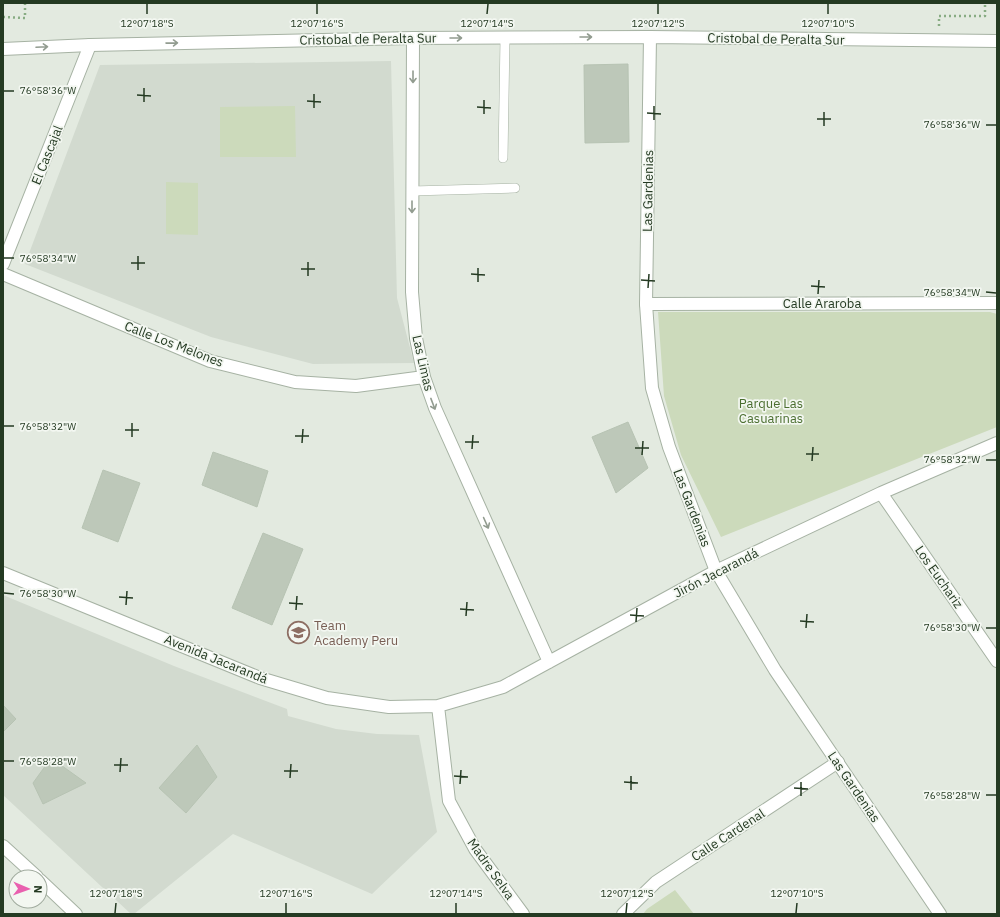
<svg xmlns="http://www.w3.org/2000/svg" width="1000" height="917" viewBox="0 0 1000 917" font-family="'IBM Plex Sans',sans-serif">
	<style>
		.built { fill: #d2dacf }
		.green { fill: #ccdabb }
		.building { fill: #bdc8b9; stroke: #b7c3b3 }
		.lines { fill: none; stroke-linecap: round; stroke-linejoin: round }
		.service-casing { stroke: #a6b2a3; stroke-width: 10 }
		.minor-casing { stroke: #a6b2a3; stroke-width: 14 }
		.tertiary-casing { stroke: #a6b2a3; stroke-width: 14 }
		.path { stroke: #88ac83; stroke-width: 2.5; stroke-dasharray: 2 3; stroke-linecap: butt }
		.service { stroke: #fff; stroke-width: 9 }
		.minor { stroke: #fff; stroke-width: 12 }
		.tertiary { stroke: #fff; stroke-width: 12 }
		.oneway { stroke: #929c90 }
		.ticks { fill: none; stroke: #243a22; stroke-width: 1.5 }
		.labels { text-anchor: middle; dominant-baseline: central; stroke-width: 3.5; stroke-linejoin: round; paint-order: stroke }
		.street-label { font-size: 13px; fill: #243a22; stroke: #f3f7f1 }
		.park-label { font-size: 13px; fill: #4a6e2f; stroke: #f3f7f1 }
		.education-label { font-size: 13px; fill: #785e54; stroke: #f3f7f1; text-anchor: start }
		.ticks-label { font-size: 10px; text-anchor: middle; fill: #243a22; stroke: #f3f7f1; stroke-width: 3.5; stroke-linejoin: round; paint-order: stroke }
	</style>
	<rect width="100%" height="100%" fill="#e3eae0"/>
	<!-- built -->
	<path class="built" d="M391 61 397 298 414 363 313 364 211 337 25 264 100 65Z
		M3 595 174 666 287 709 288 716 336 729 377 734 419 735 437 832 372 894 233 834 134 914H131L3 795Z"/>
	<!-- green -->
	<path class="green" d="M295 106 296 157H220V107Z
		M166 182 198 183V235L166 234Z
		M658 312H990L997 314V427L721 537 681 455 664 396Z
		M675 890 694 914H643L647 909Z"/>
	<!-- building -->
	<path class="building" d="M628 64 629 142 585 143 584 65Z
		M628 422 648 468 616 493 592 437Z
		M213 452 268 471 257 507 202 485Z
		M103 470 140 483 118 542 82 528Z
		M263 533 303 549 272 625 232 608Z
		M3 705 16 719 3 732Z
		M197 745 217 777 186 813 159 788Z
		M51 758 86 783 43 804 33 783Z"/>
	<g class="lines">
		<defs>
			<path id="service" d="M503 158 505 38
				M412 191 515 188"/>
			<path id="minor" d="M413 38 412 292 416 338 424 377 435 408 549 662
				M3 264 90 45
				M3 274 210 361 295 382 356 386 424 377
				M646 304 997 303
				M881 493 997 661
				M3 573 260 678 327 698 389 707 438 706 503 687 716 571 881 493 997 443
				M438 706 449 801 475 849 523 914
				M3 846 37 877
				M40 880 76 914
				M623 914 656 882 838 762"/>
			<path id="tertiary" d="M650 37 646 304 652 388 669 447 716 571 775 670 940 914
				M3 49 90 45 413 38 650 37 997 41"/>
		</defs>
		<!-- service casing -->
		<use href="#service" class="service-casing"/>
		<!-- minor casing -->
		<use href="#minor" class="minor-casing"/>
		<!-- tertiary casing -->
		<use href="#tertiary" class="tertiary-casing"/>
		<!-- path -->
		<path class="path" d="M3 17 25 18V3
			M939 26V16H985V3"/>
		<!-- service -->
		<use href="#service" class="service"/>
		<!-- minor -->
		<use href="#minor" class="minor"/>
		<!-- tertiary -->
		<use href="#tertiary" class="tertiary"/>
	</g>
	<!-- one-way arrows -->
	<defs><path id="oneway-shaft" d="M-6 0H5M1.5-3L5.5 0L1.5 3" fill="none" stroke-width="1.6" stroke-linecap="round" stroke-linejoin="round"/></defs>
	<g class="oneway">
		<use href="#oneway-shaft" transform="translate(586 37)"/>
		<use href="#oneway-shaft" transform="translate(456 38)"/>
		<use href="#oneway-shaft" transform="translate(172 43) rotate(-1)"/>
		<use href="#oneway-shaft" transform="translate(42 47) rotate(-3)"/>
		<use href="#oneway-shaft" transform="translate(413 77) rotate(90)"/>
		<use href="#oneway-shaft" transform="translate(412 207) rotate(90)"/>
		<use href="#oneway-shaft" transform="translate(433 404) rotate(69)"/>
		<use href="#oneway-shaft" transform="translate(486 523) rotate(66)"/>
	</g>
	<!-- ticks -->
	<path class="ticks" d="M147 14V4M317 14V4M487 14 488 4M658 14V4M828 14V4M4 91H14M137 95 151 96M307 101 321 102M144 102V88M477 107 491 108M314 108V94M647 113 661 114M484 114V100M817 119H831M654 120V106M986 125H996M824 126V112M4 258H14M131 263H145M301 269H315M138 270V256M471 274 485 275M308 276V262M641 280 655 281M478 282V268M811 286 825 287M648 288 649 274M986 292 996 293M818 294 819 280M4 426H14M125 430H139M295 436H309M132 437V423M465 442H479M302 443 303 429M635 448H649M472 449 473 435M806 454H819M642 455 643 441M986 460H996M812 461 813 447M4 593 14 594M119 597 133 598M289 603 303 604M126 605 127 591M460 609 474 610M296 610 297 596M630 615 644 616M466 616 467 602M800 621 814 622M636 622 637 608M806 628 807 614M986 628H996M4 761H14M114 765H128M284 771H298M120 772 121 758M454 776 468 777M290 778 291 764M624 782 638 783M460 784 461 770M794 788 808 789M631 790V776M986 795H996M801 796V782M115 913 116 903M286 913V903M456 913V903M626 913 627 903M796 913 797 903"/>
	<!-- icons -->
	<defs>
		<symbol id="school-ring" viewBox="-11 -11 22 22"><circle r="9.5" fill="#f3f7f1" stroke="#8d6e63" stroke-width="1.5"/><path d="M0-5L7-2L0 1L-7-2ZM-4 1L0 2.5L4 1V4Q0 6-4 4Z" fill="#8d6e63"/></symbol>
	</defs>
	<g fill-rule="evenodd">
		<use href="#school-ring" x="286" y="620" width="25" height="25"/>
	</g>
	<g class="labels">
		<!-- street labels -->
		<g class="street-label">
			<text transform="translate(368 39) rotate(-1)">Cristobal de Peralta Sur</text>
			<text transform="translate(776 39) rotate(1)">Cristobal de Peralta Sur</text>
			<text transform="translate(47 155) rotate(-68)">El Cascajal</text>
			<text transform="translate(648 191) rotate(-89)">Las Gardenias</text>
			<text x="822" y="303">Calle Araroba</text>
			<text transform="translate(174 344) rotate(21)">Calle Los Melones</text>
			<text transform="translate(423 363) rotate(77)">Las Limas</text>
			<text transform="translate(692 508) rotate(69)">Las Gardenias</text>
			<text transform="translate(716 573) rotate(-27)">Jirón Jacarandá</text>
			<text transform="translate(939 577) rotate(55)">Los Euchariz</text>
			<text transform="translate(216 659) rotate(22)">Avenida Jacarandá</text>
			<text transform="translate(854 787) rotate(56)">Las Gardenias</text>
			<text transform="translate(728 835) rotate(-33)">Calle Cardenal</text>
			<text transform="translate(491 869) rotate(55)">Madre Selva</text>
		</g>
		<!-- park labels -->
		<g class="park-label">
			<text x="771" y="403">Parque Las<tspan x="771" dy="15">Casuarinas</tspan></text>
		</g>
		<!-- education labels -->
		<g class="education-label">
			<text x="314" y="625">Team<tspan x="314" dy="15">Academy Peru</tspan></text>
		</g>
	</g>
	<g class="ticks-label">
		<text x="147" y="27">12°07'18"S</text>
		<text x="317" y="27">12°07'16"S</text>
		<text x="487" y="27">12°07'14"S</text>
		<text x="658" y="27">12°07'12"S</text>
		<text x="828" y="27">12°07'10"S</text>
		<text x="48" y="94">76°58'36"W</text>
		<text x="952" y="128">76°58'36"W</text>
		<text x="48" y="262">76°58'34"W</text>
		<text x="952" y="296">76°58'34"W</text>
		<text x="48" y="430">76°58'32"W</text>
		<text x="952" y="463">76°58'32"W</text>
		<text x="48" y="597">76°58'30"W</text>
		<text x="952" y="631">76°58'30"W</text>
		<text x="48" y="765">76°58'28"W</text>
		<text x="952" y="799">76°58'28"W</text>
		<text x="116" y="897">12°07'18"S</text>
		<text x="286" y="897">12°07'16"S</text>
		<text x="456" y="897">12°07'14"S</text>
		<text x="627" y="897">12°07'12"S</text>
		<text x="797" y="897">12°07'10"S</text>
	</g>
	<!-- border -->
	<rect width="1000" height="917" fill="none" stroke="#243a22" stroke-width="8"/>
	<!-- north arrow -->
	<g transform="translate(28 889) rotate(92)"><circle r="19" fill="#f3f7f1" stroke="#a0ab9e"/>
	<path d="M0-3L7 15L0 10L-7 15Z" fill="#e960af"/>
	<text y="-6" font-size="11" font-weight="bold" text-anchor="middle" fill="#243a22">N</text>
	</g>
</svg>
